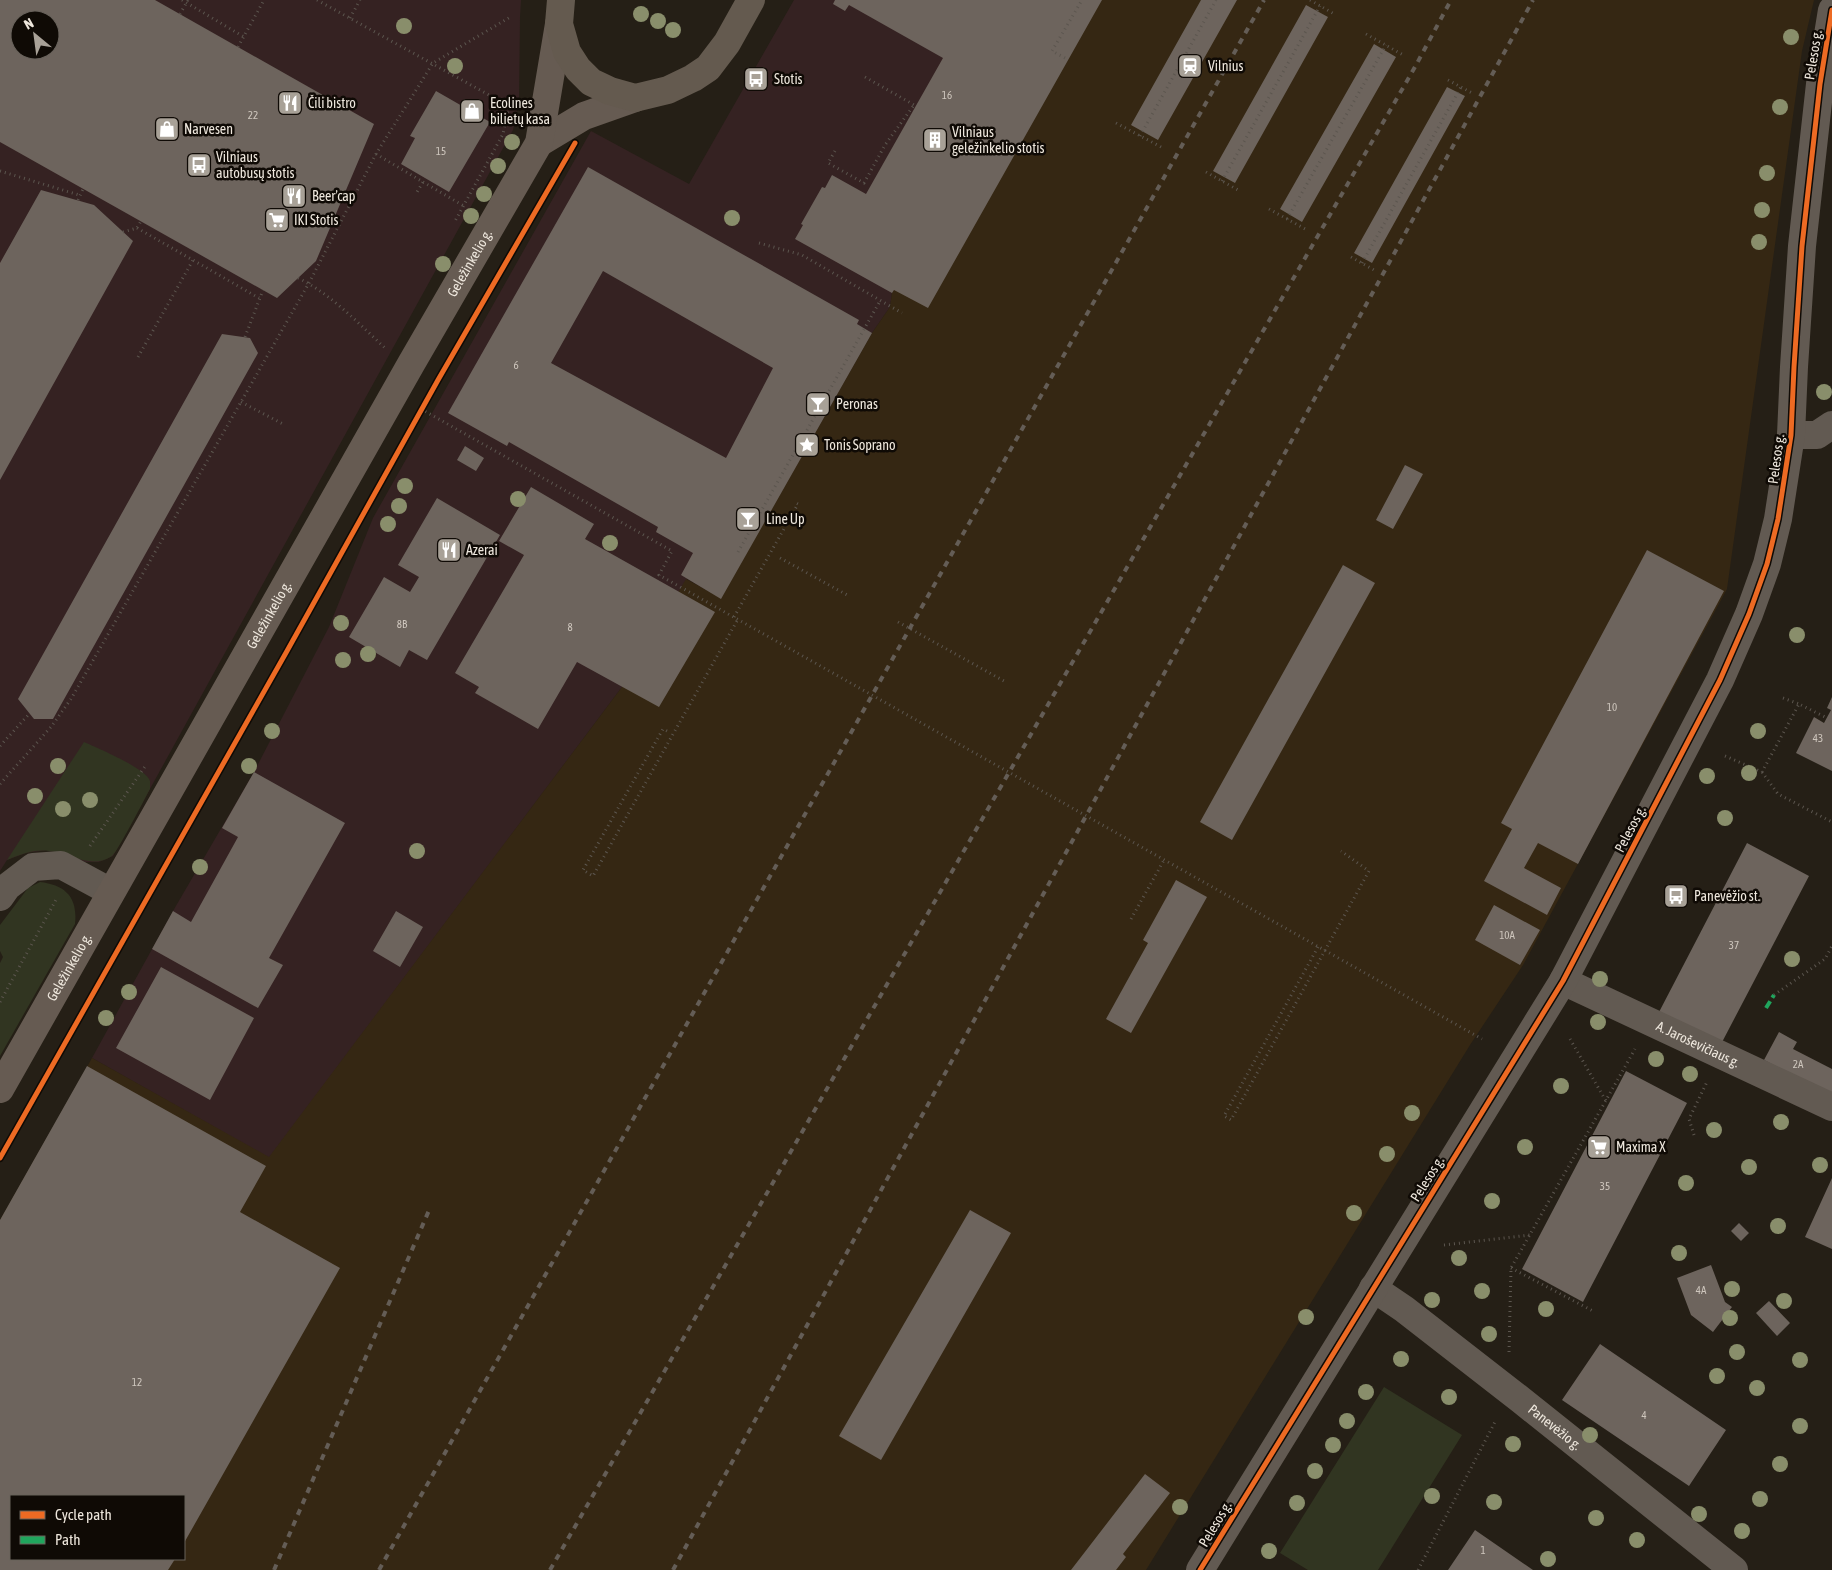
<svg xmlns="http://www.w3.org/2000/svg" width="1832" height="1570" viewBox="0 0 1832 1570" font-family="'Asap Condensed',sans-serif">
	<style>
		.commercial { fill: #352222; fill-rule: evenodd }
		.built { fill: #352713; fill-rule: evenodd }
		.green { fill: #313521 }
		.building { fill: #6d645d; fill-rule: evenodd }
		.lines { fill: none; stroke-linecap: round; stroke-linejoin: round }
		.path { stroke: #5c564f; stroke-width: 3; stroke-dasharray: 1 4; stroke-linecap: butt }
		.street { stroke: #625a52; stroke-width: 28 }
		.secondary { stroke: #665b52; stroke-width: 28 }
		.primary { stroke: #645a4f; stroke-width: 28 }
		.rail { stroke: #645d56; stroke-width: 4; stroke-dasharray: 6 6; stroke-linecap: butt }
		.quiet { stroke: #20a55d; stroke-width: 4; stroke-dasharray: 8 4; stroke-linecap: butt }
		.cycleway-casing { stroke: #0f0a05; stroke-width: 8 }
		.cycleway { stroke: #ed6a23; stroke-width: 5 }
		.tree { fill: #898e6b }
		.labels { text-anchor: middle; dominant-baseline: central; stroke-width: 5; stroke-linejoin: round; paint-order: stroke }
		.number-label { font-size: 11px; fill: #cec6bd }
		.street-label { font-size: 14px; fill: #eee7dd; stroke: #0f0a05 }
		.poi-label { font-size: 14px; fill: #eee7dd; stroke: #0f0a05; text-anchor: start }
	</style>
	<rect width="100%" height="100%" fill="#251f16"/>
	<!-- commercial -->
	<path class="commercial" d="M0 0H521L520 17 519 101 513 130 113 856 99 862H85L70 855 47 850 26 853 7 860 0 871ZM20 20H50V50H20Z
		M794 0H1057L892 293 890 307 872 333 721 599 687 579 622 687 269 1158 92 1058 173 911 254 772 329 627 373 518 591 131 689 184Z"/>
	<!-- built -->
	<path class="built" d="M1057 0H1814L1802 51 1727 589 1523 965 1470 1045 1146 1570H0V1220L92 1058 269 1157 622 687 686 579 721 598 872 333 890 307 892 293ZM11 1496H184V1559H11Z"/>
	<!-- green -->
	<path class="green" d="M84 742C97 748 146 768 150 781 150 782 150 787 150 789 144 800 118 851 112 856 92 870 69 853 49 851 34 849 20 855 7 860Z
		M40 882C66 885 78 898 75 924L0 1056V963L3 957 0 951V925L28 888Z
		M1384 1387 1462 1435 1378 1570H1308L1280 1553Z"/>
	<!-- building -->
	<path class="building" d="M0 0H155L374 124 316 261 277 298 0 142ZM20 20H50V50H20Z
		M835 0H1102L928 308 894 290 892 293 795 239 803 225 801 224 822 187 825 188 832 175 866 194 943 58 849 5 845 11 833 4Z
		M1201 0H1237L1158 140 1131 125Z
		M1306 5 1328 17 1235 183 1213 171Z
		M1374 44 1396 57 1302 222 1280 209Z
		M1447 87 1465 96 1372 263 1354 253Z
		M436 91 490 122 449 192 401 164 415 138 410 136Z
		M588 167 859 320 857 324 872 333 721 599 681 575 693 553 656 532 658 527 509 442 507 446 448 413ZM603 271 773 368 726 458 551 363Z
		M41 190 94 205 133 241 0 480V263Z
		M222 334 250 338 258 353 53 719H34L18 699Z
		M465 446 484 458 476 471 457 460Z
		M1405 465 1423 474 1393 529 1376 520Z
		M531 487 594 524 585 539 715 612 659 707 577 662 538 729 475 693 479 687 455 673 524 555 499 541Z
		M437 498 500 535 427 660 409 650 400 667 349 637 384 577 410 592 419 577 398 565Z
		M1647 550 1724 591 1578 864 1538 843 1524 868 1561 888 1547 915 1484 881 1512 829 1501 823Z
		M1343 565 1375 583 1232 840 1200 822Z
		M1832 697V771L1796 753 1814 717 1824 723 1831 710 1827 708Z
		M254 772 345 823 269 958 283 965 258 1008 152 949 173 911 191 922 238 837 222 828Z
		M1747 843 1809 876 1720 1046 1658 1014Z
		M1176 880 1207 897 1131 1033 1106 1019 1148 943 1143 940Z
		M1494 905 1540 930 1520 965 1475 940Z
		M396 911 423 927 400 967 373 951Z
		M161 967 254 1018 210 1100 116 1048Z
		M1779 1032 1797 1042 1793 1049 1832 1069V1096L1764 1060Z
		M87 1066 266 1166 240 1212 340 1268 184 1543V1496H11V1559H175L168 1570H0V1220Z
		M1626 1071 1687 1103 1583 1302 1522 1269Z
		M1832 1178V1249L1805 1237Z
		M970 1210 1011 1233 881 1460 839 1436Z
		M1739 1223 1749 1233 1741 1241 1731 1231Z
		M1711 1265 1725 1302 1732 1307 1713 1332 1691 1315 1677 1278Z
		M1769 1301 1790 1323 1777 1336 1756 1313Z
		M1600 1344 1726 1430 1689 1486 1562 1400Z
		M1145 1474 1170 1493 1123 1554 1126 1557 1116 1570H1071Z
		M1475 1530 1533 1570H1448Z"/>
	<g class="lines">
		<!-- path -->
		<path class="path" d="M182 0 244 37
			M317 0 509 106 503 134 454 223
			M1310 0 1336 15
			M180 14 188 0
			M350 18 360 0
			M1366 34 1405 56
			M238 47 264 0
			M1065 58 1052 51 1082 0
			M865 77 916 106
			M1448 80 1472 93
			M1116 123 1163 148
			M1140 136 1216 0
			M835 151 828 163 864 183 885 145 914 105
			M376 154 423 182 417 192
			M0 171 79 195
			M1206 172 1238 190
			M1222 181 1320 6
			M423 182 464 206
			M78 200 83 189
			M1269 209 1307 230
			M1287 219 1386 45
			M137 228 259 298
			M123 232 137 228 141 221
			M759 243 802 255 902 313
			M1351 257 1374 270
			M1362 263 1461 87
			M298 278C331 294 358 323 385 348
			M245 337 263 290
			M138 357 193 260
			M1824 385 1832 389
			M241 402 283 424
			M421 409 672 551 659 575 1482 1039
			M738 552 880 301
			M780 558 849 596
			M734 617 798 504 796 503
			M898 622 1004 681
			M1783 698 1799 704
			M667 731 663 729 583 870 593 876 738 619
			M0 746 30 713
			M1725 756 1762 772 1799 704 1827 718
			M1762 772 1778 794 1832 822
			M0 784 51 727 71 699 309 283 376 154 433 63 512 16
			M90 846 146 765
			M1131 919 1164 860
			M1318 947 1224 1116 1231 1120 1369 871 1341 851
			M1774 995 1825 959 1832 946
			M0 1002 57 898
			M1570 1039 1606 1101
			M1694 1135 1689 1119 1707 1082
			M1444 1245 1530 1235
			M1511 1268 1593 1311
			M1509 1352 1511 1268 1635 1049
			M1418 1570 1496 1420"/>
		<!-- street -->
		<g class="street">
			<path d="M1791 435H1817L1832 425"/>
			<path d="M0 897 7 887 33 867 61 865 111 892"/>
			<path id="s1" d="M1563 981 1832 1107"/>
			<path id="s2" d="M1373 1288 1404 1309 1521 1400 1734 1570"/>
			<path d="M1200 1570 1563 981 1720 680 1749 614 1767 564 1778 519 1791 435 1794 367 1802 246 1820 84 1832 10"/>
		</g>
		<!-- secondary -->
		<g class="secondary">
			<path d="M539 143 584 116 635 98"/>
			<path id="s3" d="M0 1089 411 364 539 143 559 24"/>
		</g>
		<!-- primary -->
		<path class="primary" d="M561 0 559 24 567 52 578 69 591 82 610 91 635 98 668 90 693 78 708 68 727 43 751 0"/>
		<!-- rail -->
		<path class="rail" d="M274 1570 430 1208
			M379 1570 1264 0
			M550 1570 1415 67 1451 0
			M673 1570 1533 0"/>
		<!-- quiet -->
		<path class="quiet" d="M1766 1008 1774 995"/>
		<defs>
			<path id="cycleway" d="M0 1158 287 651 438 380 575 143
				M1200 1570 1563 981 1720 680 1749 614 1767 564 1778 519 1791 435 1794 367 1802 246 1820 84 1832 10"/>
		</defs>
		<!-- cycleway casing -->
		<use href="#cycleway" class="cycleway-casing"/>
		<!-- cycleway -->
		<use href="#cycleway" class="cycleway"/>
	</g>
	<!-- trees -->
	<g class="tree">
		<circle cx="641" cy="14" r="8"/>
		<circle cx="658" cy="21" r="8"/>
		<circle cx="404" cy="26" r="8"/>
		<circle cx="673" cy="30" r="8"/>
		<circle cx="1791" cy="37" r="8"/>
		<circle cx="455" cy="66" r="8"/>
		<circle cx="1780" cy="107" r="8"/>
		<circle cx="512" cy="142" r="8"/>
		<circle cx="498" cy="166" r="8"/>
		<circle cx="1767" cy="173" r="8"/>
		<circle cx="484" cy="194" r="8"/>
		<circle cx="1762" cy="210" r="8"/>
		<circle cx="471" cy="216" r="8"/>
		<circle cx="732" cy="218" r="8"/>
		<circle cx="1759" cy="242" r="8"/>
		<circle cx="443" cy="264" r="8"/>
		<circle cx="1824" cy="392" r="8"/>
		<circle cx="405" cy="486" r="8"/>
		<circle cx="518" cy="499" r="8"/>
		<circle cx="399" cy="506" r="8"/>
		<circle cx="388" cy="524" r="8"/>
		<circle cx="610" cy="543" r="8"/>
		<circle cx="341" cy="623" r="8"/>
		<circle cx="1797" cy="635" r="8"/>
		<circle cx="368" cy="654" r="8"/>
		<circle cx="343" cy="660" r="8"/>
		<circle cx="272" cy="731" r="8"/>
		<circle cx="1758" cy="731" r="8"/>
		<circle cx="58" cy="766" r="8"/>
		<circle cx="249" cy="766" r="8"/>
		<circle cx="1749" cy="773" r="8"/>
		<circle cx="1707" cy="776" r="8"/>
		<circle cx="35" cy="796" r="8"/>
		<circle cx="90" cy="800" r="8"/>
		<circle cx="63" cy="809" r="8"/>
		<circle cx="1725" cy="818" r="8"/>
		<circle cx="417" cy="851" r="8"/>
		<circle cx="200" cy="867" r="8"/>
		<circle cx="1792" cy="959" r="8"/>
		<circle cx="1600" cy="979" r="8"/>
		<circle cx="129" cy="992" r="8"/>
		<circle cx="106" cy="1018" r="8"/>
		<circle cx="1598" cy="1022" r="8"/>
		<circle cx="1656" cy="1059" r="8"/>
		<circle cx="1690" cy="1074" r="8"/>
		<circle cx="1561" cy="1086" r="8"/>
		<circle cx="1412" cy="1113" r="8"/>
		<circle cx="1781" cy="1122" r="8"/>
		<circle cx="1714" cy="1130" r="8"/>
		<circle cx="1525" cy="1147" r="8"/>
		<circle cx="1387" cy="1154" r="8"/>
		<circle cx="1820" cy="1165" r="8"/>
		<circle cx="1749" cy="1167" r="8"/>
		<circle cx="1686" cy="1183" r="8"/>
		<circle cx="1492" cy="1201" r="8"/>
		<circle cx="1354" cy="1213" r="8"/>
		<circle cx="1778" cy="1226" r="8"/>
		<circle cx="1679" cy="1253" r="8"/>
		<circle cx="1459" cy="1258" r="8"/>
		<circle cx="1732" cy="1289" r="8"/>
		<circle cx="1482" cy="1291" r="8"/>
		<circle cx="1432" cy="1300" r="8"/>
		<circle cx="1784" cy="1301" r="8"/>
		<circle cx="1546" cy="1309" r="8"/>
		<circle cx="1306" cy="1317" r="8"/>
		<circle cx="1730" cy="1318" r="8"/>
		<circle cx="1489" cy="1334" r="8"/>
		<circle cx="1737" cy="1352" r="8"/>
		<circle cx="1401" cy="1359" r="8"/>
		<circle cx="1800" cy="1360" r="8"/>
		<circle cx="1717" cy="1376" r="8"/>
		<circle cx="1757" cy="1388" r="8"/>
		<circle cx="1366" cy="1392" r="8"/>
		<circle cx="1449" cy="1397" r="8"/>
		<circle cx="1347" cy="1421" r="8"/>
		<circle cx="1800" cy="1426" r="8"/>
		<circle cx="1590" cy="1435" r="8"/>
		<circle cx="1513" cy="1444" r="8"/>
		<circle cx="1333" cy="1445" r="8"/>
		<circle cx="1780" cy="1464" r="8"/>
		<circle cx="1315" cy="1471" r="8"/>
		<circle cx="1432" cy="1496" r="8"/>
		<circle cx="1760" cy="1499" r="8"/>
		<circle cx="1494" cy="1502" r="8"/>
		<circle cx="1297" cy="1503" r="8"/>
		<circle cx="1180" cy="1507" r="8"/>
		<circle cx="1699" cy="1514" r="8"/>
		<circle cx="1596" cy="1518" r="8"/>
		<circle cx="1742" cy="1531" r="8"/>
		<circle cx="1637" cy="1540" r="8"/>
		<circle cx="1269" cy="1551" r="8"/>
		<circle cx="1548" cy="1559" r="8"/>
	</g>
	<!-- icons -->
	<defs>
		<symbol id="station-square" viewBox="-11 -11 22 22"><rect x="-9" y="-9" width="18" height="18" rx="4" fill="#a8a197" stroke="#0f0a05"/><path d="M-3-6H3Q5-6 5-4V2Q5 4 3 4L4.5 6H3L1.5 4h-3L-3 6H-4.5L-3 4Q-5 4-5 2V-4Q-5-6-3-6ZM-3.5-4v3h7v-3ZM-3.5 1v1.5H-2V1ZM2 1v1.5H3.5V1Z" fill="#fff"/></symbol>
		<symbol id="bus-square" viewBox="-11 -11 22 22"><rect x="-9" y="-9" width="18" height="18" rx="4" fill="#a8a197" stroke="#0f0a05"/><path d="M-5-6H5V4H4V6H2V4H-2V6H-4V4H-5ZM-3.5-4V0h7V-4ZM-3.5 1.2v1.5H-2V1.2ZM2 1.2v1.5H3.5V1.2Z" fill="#fff"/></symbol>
		<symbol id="restaurant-square" viewBox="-11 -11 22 22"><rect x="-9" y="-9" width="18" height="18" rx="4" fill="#a8a197" stroke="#0f0a05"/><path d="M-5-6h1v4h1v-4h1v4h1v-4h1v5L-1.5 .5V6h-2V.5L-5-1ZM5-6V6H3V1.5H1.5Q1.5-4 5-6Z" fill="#fff"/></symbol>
		<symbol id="shop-square" viewBox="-11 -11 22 22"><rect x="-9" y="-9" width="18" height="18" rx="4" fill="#a8a197" stroke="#0f0a05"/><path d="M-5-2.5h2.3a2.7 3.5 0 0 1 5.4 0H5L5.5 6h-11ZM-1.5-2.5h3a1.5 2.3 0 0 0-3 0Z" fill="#fff"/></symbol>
		<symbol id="building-square" viewBox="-11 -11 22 22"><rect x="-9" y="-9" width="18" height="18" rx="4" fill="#a8a197" stroke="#0f0a05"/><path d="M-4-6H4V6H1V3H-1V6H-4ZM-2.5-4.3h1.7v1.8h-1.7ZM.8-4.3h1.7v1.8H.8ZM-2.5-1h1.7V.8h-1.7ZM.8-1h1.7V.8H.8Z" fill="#fff"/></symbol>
		<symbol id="supermarket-square" viewBox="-11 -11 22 22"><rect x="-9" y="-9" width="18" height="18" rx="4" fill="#a8a197" stroke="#0f0a05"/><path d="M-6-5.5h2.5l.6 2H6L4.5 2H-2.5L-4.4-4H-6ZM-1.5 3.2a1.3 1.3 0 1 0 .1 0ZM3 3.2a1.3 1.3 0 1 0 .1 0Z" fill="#fff"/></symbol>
		<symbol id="bar-square" viewBox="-11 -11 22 22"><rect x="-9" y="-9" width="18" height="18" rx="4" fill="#a8a197" stroke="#0f0a05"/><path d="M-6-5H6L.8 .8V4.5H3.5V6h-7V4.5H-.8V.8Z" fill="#fff"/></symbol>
		<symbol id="sight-square" viewBox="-11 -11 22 22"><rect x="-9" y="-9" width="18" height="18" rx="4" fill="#a8a197" stroke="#0f0a05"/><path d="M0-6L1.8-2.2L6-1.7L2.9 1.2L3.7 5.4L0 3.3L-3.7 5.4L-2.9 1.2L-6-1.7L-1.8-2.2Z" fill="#fff"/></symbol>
	</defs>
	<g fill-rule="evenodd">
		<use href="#station-square" x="1176" y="52" width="28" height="28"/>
		<use href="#bus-square" x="742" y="65" width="28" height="28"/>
		<use href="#restaurant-square" x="276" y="89" width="28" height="28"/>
		<use href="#shop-square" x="458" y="97" width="28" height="28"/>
		<use href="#shop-square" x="153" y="115" width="28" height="28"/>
		<use href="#building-square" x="921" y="126" width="28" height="28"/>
		<use href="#bus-square" x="185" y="151" width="28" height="28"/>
		<use href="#restaurant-square" x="280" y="182" width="28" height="28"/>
		<use href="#supermarket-square" x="263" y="206" width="28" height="28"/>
		<use href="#bar-square" x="804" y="390" width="28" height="28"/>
		<use href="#sight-square" x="793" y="431" width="28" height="28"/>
		<use href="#bar-square" x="734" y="505" width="28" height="28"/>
		<use href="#restaurant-square" x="435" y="536" width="28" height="28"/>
		<use href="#bus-square" x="1662" y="882" width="28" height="28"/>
		<use href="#supermarket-square" x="1585" y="1133" width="28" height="28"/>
	</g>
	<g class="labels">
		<!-- number labels -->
		<g class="number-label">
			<text x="947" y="95">16</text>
			<text x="253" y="115">22</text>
			<text x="441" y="151">15</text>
			<text x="516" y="365">6</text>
			<text x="402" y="624">8B</text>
			<text x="570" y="627">8</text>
			<text x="1612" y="707">10</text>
			<text x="1818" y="738">43</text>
			<text x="1507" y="935">10A</text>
			<text x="1734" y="945">37</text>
			<text x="1798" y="1064">2A</text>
			<text x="1605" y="1186">35</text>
			<text x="1701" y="1290">4A</text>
			<text x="137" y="1382">12</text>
			<text x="1644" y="1415">4</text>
			<text x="1483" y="1550">1</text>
		</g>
		<!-- street labels -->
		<g class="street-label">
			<text transform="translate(1813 55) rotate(-81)">Pelesos g.</text>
			<text stroke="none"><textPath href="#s3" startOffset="950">Geležinkelio g.</textPath></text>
			<text transform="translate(1776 459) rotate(-82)">Pelesos g.</text>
			<text stroke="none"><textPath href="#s3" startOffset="545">Geležinkelio g.</textPath></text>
			<text transform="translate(1630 829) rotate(-62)">Pelesos g.</text>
			<text stroke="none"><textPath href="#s3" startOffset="140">Geležinkelio g.</textPath></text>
			<text stroke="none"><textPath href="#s1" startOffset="149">A. Jaroševičiaus g.</textPath></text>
			<text transform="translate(1427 1179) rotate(-58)">Pelesos g.</text>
			<text stroke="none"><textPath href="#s2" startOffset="229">Panevėžio g.</textPath></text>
			<text transform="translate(1215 1524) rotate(-59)">Pelesos g.</text>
		</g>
		<!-- poi labels -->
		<g class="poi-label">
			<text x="1208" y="66">Vilnius</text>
			<text x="774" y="79">Stotis</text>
			<text x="308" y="103">Čili bistro</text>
			<text x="490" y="103">Ecolines<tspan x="490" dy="16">bilietų kasa</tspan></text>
			<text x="184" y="129">Narvesen</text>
			<text x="952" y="132">Vilniaus<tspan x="952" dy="16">geležinkelio stotis</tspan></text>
			<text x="216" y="157">Vilniaus<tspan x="216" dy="16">autobusų stotis</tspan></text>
			<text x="312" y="196">Beer'cap</text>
			<text x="294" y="220">IKI Stotis</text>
			<text x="836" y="404">Peronas</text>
			<text x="824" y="445">Tonis Soprano</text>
			<text x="766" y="519">Line Up</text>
			<text x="466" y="550">Azerai</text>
			<text x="1694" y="896">Panevėžio st.</text>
			<text x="1616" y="1147">Maxima X</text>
		</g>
	</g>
	<!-- legend -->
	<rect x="10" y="1495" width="175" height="65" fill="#0f0a05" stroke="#68625b"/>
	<rect x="20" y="1511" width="25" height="8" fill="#ed6a23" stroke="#68625b"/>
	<text x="55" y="1520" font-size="15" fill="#eee7dd">Cycle path</text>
	<rect x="20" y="1536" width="25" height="8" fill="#20a55d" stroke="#68625b"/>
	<text x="55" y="1545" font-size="15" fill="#eee7dd">Path</text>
	<!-- north arrow -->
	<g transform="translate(35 35) rotate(331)"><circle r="24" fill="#0f0a05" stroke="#68625b"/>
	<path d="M0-4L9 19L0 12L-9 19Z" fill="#a8a197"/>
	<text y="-8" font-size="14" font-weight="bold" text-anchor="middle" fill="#eee7dd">N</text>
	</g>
</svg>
